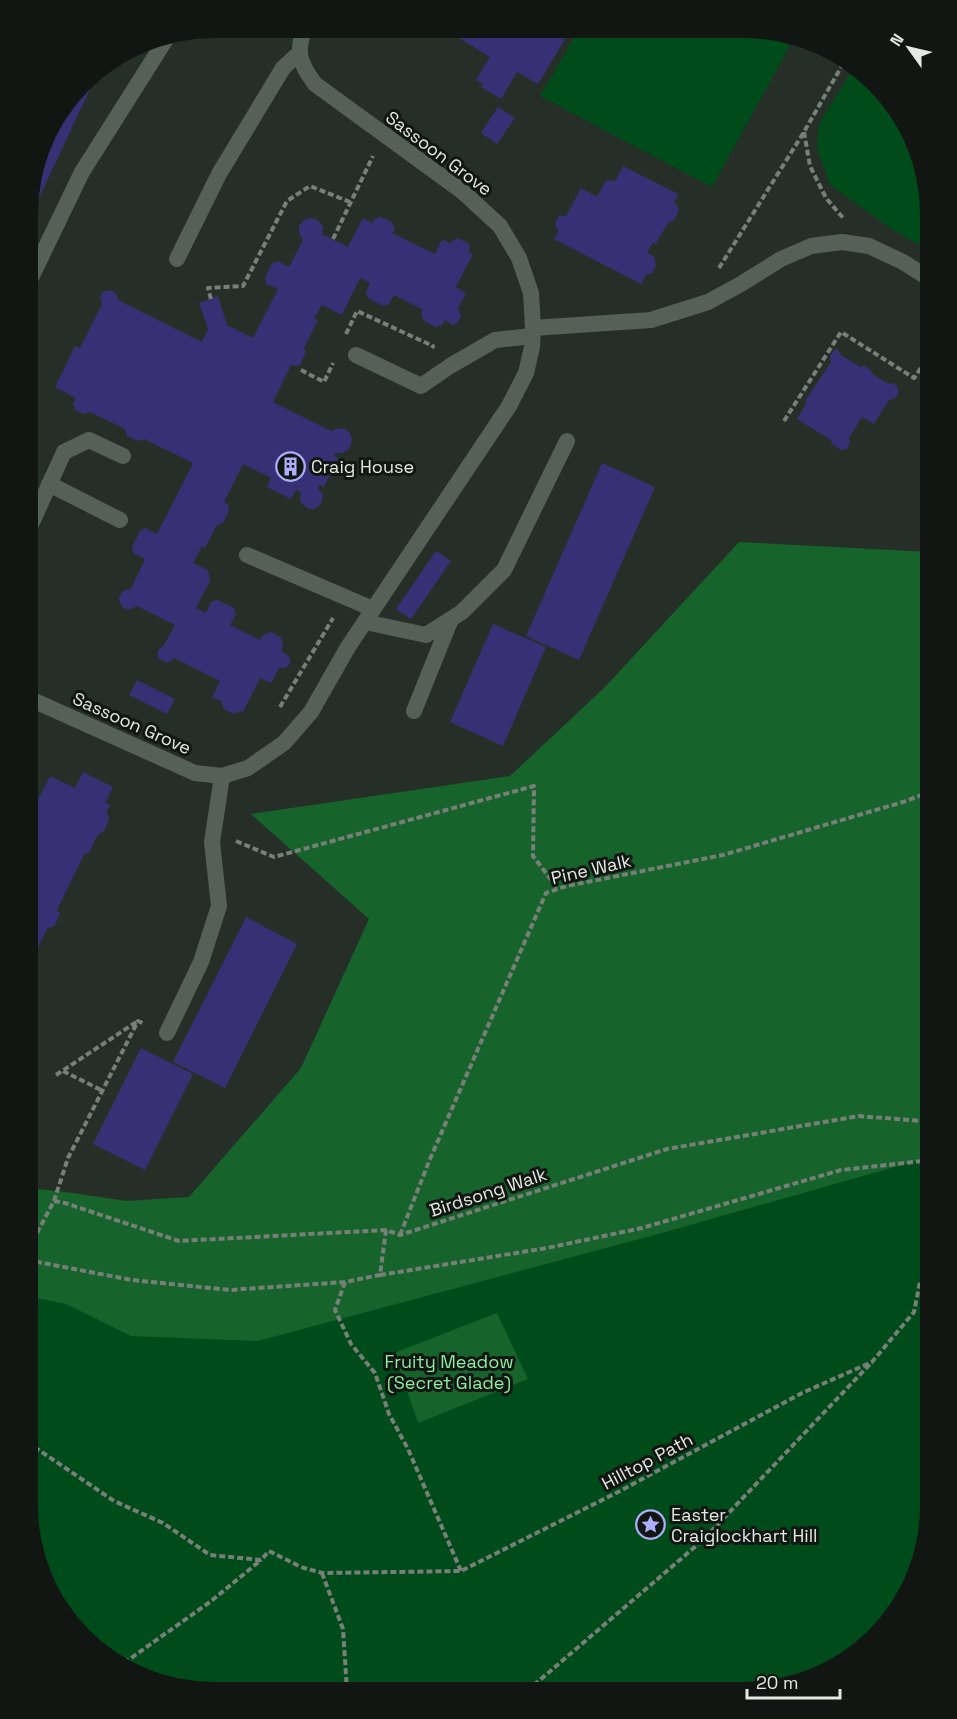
<svg xmlns="http://www.w3.org/2000/svg" width="957" height="1719" viewBox="0 0 957 1719" font-family="'Space Grotesk',sans-serif">
	<style>
		.green { fill: #004b1a }
		.forest { fill: #16632c }
		.building { fill: #373075 }
		.lines { fill: none; stroke-linecap: round; stroke-linejoin: round }
		.path { stroke: #787f78; stroke-width: 4; stroke-dasharray: 6 3; stroke-linecap: butt }
		.service { stroke: #556057; stroke-width: 16 }
		.minor { stroke: #556057; stroke-width: 16 }
		.labels { text-anchor: middle; dominant-baseline: central; stroke-width: 6; stroke-linejoin: round; paint-order: stroke }
		.street-label { font-size: 18px; fill: #e3e9e3; stroke: #121612 }
		.poi-label { font-size: 18px; fill: #e3e9e3; stroke: #121612; text-anchor: start }
		.park-label { font-size: 18px; fill: #8dee9f; stroke: #121612 }
	</style>
	<rect width="100%" height="100%" fill="#262f27"/>
	<!-- green -->
	<path class="green" d="M579 29 779 31 794 38 712 187 540 96Z
		M854 67 866 73 920 153 930 214V254L929 250 893 230 830 185 817 148 819 124Z
		M930 1151V1518L916 1576 891 1619 857 1654 804 1682 743 1692 189 1690 100 1653 65 1619 37 1566 27 1505V1227Z"/>
	<!-- forest -->
	<path class="forest" d="M739 542 930 552V1157L662 1233 258 1341 131 1336 66 1304 32 1297 27 1301V1188L65 1192 127 1201 189 1197 301 1068 369 919 251 814 510 776 605 687Z
		M497 1313 528 1379 418 1423 394 1353Z"/>
	<!-- building -->
	<path class="building" d="M454 28 531 29H571L538 84 517 72 501 99 481 87 483 84 476 80 490 57 451 33Z
		M101 67 77 117 29 219V190L46 131 90 74Z
		M498 107 515 118 497 144 481 133Z
		M623 166 678 194 674 203 677 204 679 210 674 220 667 224 656 244 653 242 647 253 654 256 656 265 652 273 646 275 641 284 554 239 559 230 557 229 555 224 559 216H566L581 188 597 197 605 182 611 180 615 181Z
		M381 217 392 222 395 229 392 233 435 254 442 239 450 243 458 238 468 243 470 249 468 252 473 254 456 287 466 293 457 310 459 311 461 316 458 322 453 325 445 320 442 325 435 327 423 320 421 314 423 310 394 295 389 304 383 306 368 298 366 292 370 283 360 278 342 315 322 305 314 318 318 320 304 348 306 352 300 365 295 366 291 365 273 402 331 431 337 428 344 429 349 432 352 438 351 445 348 450 342 453H336L334 456 338 458 324 487 320 485 318 488 323 495 322 501 319 506 314 509H308L303 505 300 500 301 493 296 490 291 499 267 487 271 478 243 464 224 502 228 504 229 511 223 523 217 525 205 548 202 546 193 563 208 570 210 581 196 608 206 613 211 602 217 600 234 608 236 614 230 625 260 640 263 635 271 632 281 637 283 645 281 650 290 658V664L285 668H279L271 683 260 678 243 712 241 711 233 714 224 709 221 701 212 697 220 681 174 658 170 662H165L158 658V650L164 645 175 625 137 606 129 610 124 608 120 603 119 598 121 593 125 590 131 589 145 559 133 553 132 547 140 531 145 528 157 534 193 463 144 439 138 441 127 436 125 429 90 412 84 414 75 410 73 403 76 398 55 387 75 346 80 348 102 304 100 298 103 292 110 290 116 293 118 300 202 342 208 329 199 303 218 296 227 325 253 338 278 289 266 284 265 278 272 263 278 261 289 267 303 240 299 233V226L304 220 311 218 318 220 323 227 322 234 348 247 363 218 372 223 375 219Z
		M837 349 841 355 860 367 864 366 871 370 872 374 889 384 893 383 897 386 899 392 895 398 889 400 874 424 862 417 849 438 850 443 847 449 841 450 832 444 831 440 797 419 807 402 805 401 831 362 830 356 834 350Z
		M602 463 655 487 579 660 526 636Z
		M436 551 451 561 411 619 396 609Z
		M493 624 546 647 503 746 450 722Z
		M137 680 175 699 167 714 129 695Z
		M83 772 113 787 105 803 110 805 106 813 108 814 109 820 104 831 98 835 88 854 85 853 57 910 60 914 55 925 50 928 48 927 36 952 28 948V807L32 803 37 802 50 776 75 788Z
		M246 917 297 944 225 1088 173 1062Z
		M141 1048 193 1074 145 1170 93 1144Z"/>
	<g class="lines">
		<!-- path -->
		<path class="path" d="M804 132 810 166 826 198 844 219
			M333 239 373 156
			M719 268 804 132 844 62
			M211 299 208 288 243 286 287 201 310 186 350 202
			M346 334 357 311 433 346 432 348
			M301 370 324 382 333 363
			M784 421 841 332 914 378 923 365
			M280 707 333 618
			M236 841 274 857 534 786 533 856 558 889
			M63 1071 103 1091
			M56 1075 138 1021
			M54 1201 65 1203 179 1241 386 1230 400 1235 667 1149 859 1116 921 1121 930 1123
			M27 1235 37 1233
			M400 1235 430 1159 546 893 567 886 723 855 903 802 930 792
			M27 1258 37 1233 54 1201 68 1158 138 1021 145 1024
			M27 1260 132 1280 230 1290 345 1282 380 1275 386 1230
			M380 1275 547 1248 642 1228 841 1170 923 1161 930 1162
			M345 1282 335 1310 351 1344 375 1373 389 1414 408 1449 461 1571
			M27 1442 114 1501 163 1523 210 1555 261 1560 269 1551 301 1567 322 1573 461 1571 620 1491 802 1393 872 1362 914 1312 920 1282 930 1271
			M322 1573 343 1629 347 1691
			M124 1663 210 1602 261 1560
			M527 1691 703 1540 871 1363"/>
		<!-- service -->
		<path class="service" d="M177 259 219 174 283 68 298 54
			M28 284 82 172 168 36
			M356 355 421 386 450 366 495 340 532 336
			M49 484 120 520
			M247 555 373 609
			M414 711 451 619
			M27 1123 29 1124"/>
		<!-- minor -->
		<path class="minor" d="M533 328 651 320 708 302 741 284 781 259 811 246 842 242 869 246 903 262 930 279
			M28 531 64 452 89 440 123 456
			M365 622 426 635 462 612 504 570 567 441
			M28 698 195 773 222 776 248 768 284 743 311 712 348 647 509 406 526 373 532 347 533 328 531 293 519 258 500 226 463 192 315 84C300 64 295 52 305 28
			M167 1033 201 962 219 906 212 842 222 776"/>
	</g>
	<!-- icons -->
	<defs>
		<symbol id="building-ring" viewBox="-11 -11 22 22"><circle r="9.5" fill="#121612" stroke="#adaefb" stroke-width="1.5"/><path d="M-4-6H4V6H1V3H-1V6H-4ZM-2.5-4.3h1.7v1.8h-1.7ZM.8-4.3h1.7v1.8H.8ZM-2.5-1h1.7V.8h-1.7ZM.8-1h1.7V.8H.8Z" fill="#adaefb"/></symbol>
		<symbol id="sight-ring" viewBox="-11 -11 22 22"><circle r="9.5" fill="#121612" stroke="#adaefb" stroke-width="1.5"/><path d="M0-6L1.8-2.2L6-1.7L2.9 1.2L3.7 5.4L0 3.3L-3.7 5.4L-2.9 1.2L-6-1.7L-1.8-2.2Z" fill="#adaefb"/></symbol>
	</defs>
	<g fill-rule="evenodd">
		<use href="#building-ring" x="274" y="450" width="33" height="33"/>
		<use href="#sight-ring" x="634" y="1508" width="33" height="33"/>
	</g>
	<g class="labels">
		<!-- street labels -->
		<g class="street-label">
			<text transform="translate(439 153) rotate(37)">Sassoon Grove</text>
			<text transform="translate(132 723) rotate(24)">Sassoon Grove</text>
			<text transform="translate(591 869) rotate(-13)">Pine Walk</text>
			<text transform="translate(488 1192) rotate(-18)">Birdsong Walk</text>
			<text transform="translate(647 1461) rotate(-28)">Hilltop Path</text>
		</g>
		<!-- poi labels -->
		<g class="poi-label">
			<text x="311" y="466">Craig House</text>
			<text x="671" y="1514">Easter<tspan x="671" dy="21">Craiglockhart Hill</tspan></text>
		</g>
		<!-- park labels -->
		<g class="park-label">
			<text x="449" y="1361">Fruity Meadow<tspan x="449" dy="21">(Secret Glade)</tspan></text>
		</g>
	</g>
	<!-- crop -->
	<path d="M0 0H957V1719H0ZM214 38H744A176 176 0 0 1 920 214V1506A176 176 0 0 1 744 1682H214A176 176 0 0 1 38 1506V214A176 176 0 0 1 214 38Z" fill="#121612" fill-rule="evenodd"/>
	<!-- north arrow -->
	<g transform="translate(909 48) rotate(304)" stroke="#121612" stroke-width="4.5" paint-order="stroke">
	<path d="M0-4.5L10 22L0 15L-10 22Z" fill="#e3e9e3"/>
	<text y="-9" font-size="16" font-weight="bold" text-anchor="middle" fill="#e3e9e3">N</text>
	</g>
	<!-- scale -->
	<path d="M747 1689v9h93v-9" fill="none" stroke="#e3e9e3" stroke-width="3"/>
	<text x="756" y="1689" font-size="18" fill="#e3e9e3" stroke="#121612" stroke-width="4.5" paint-order="stroke">20 m</text>
</svg>
